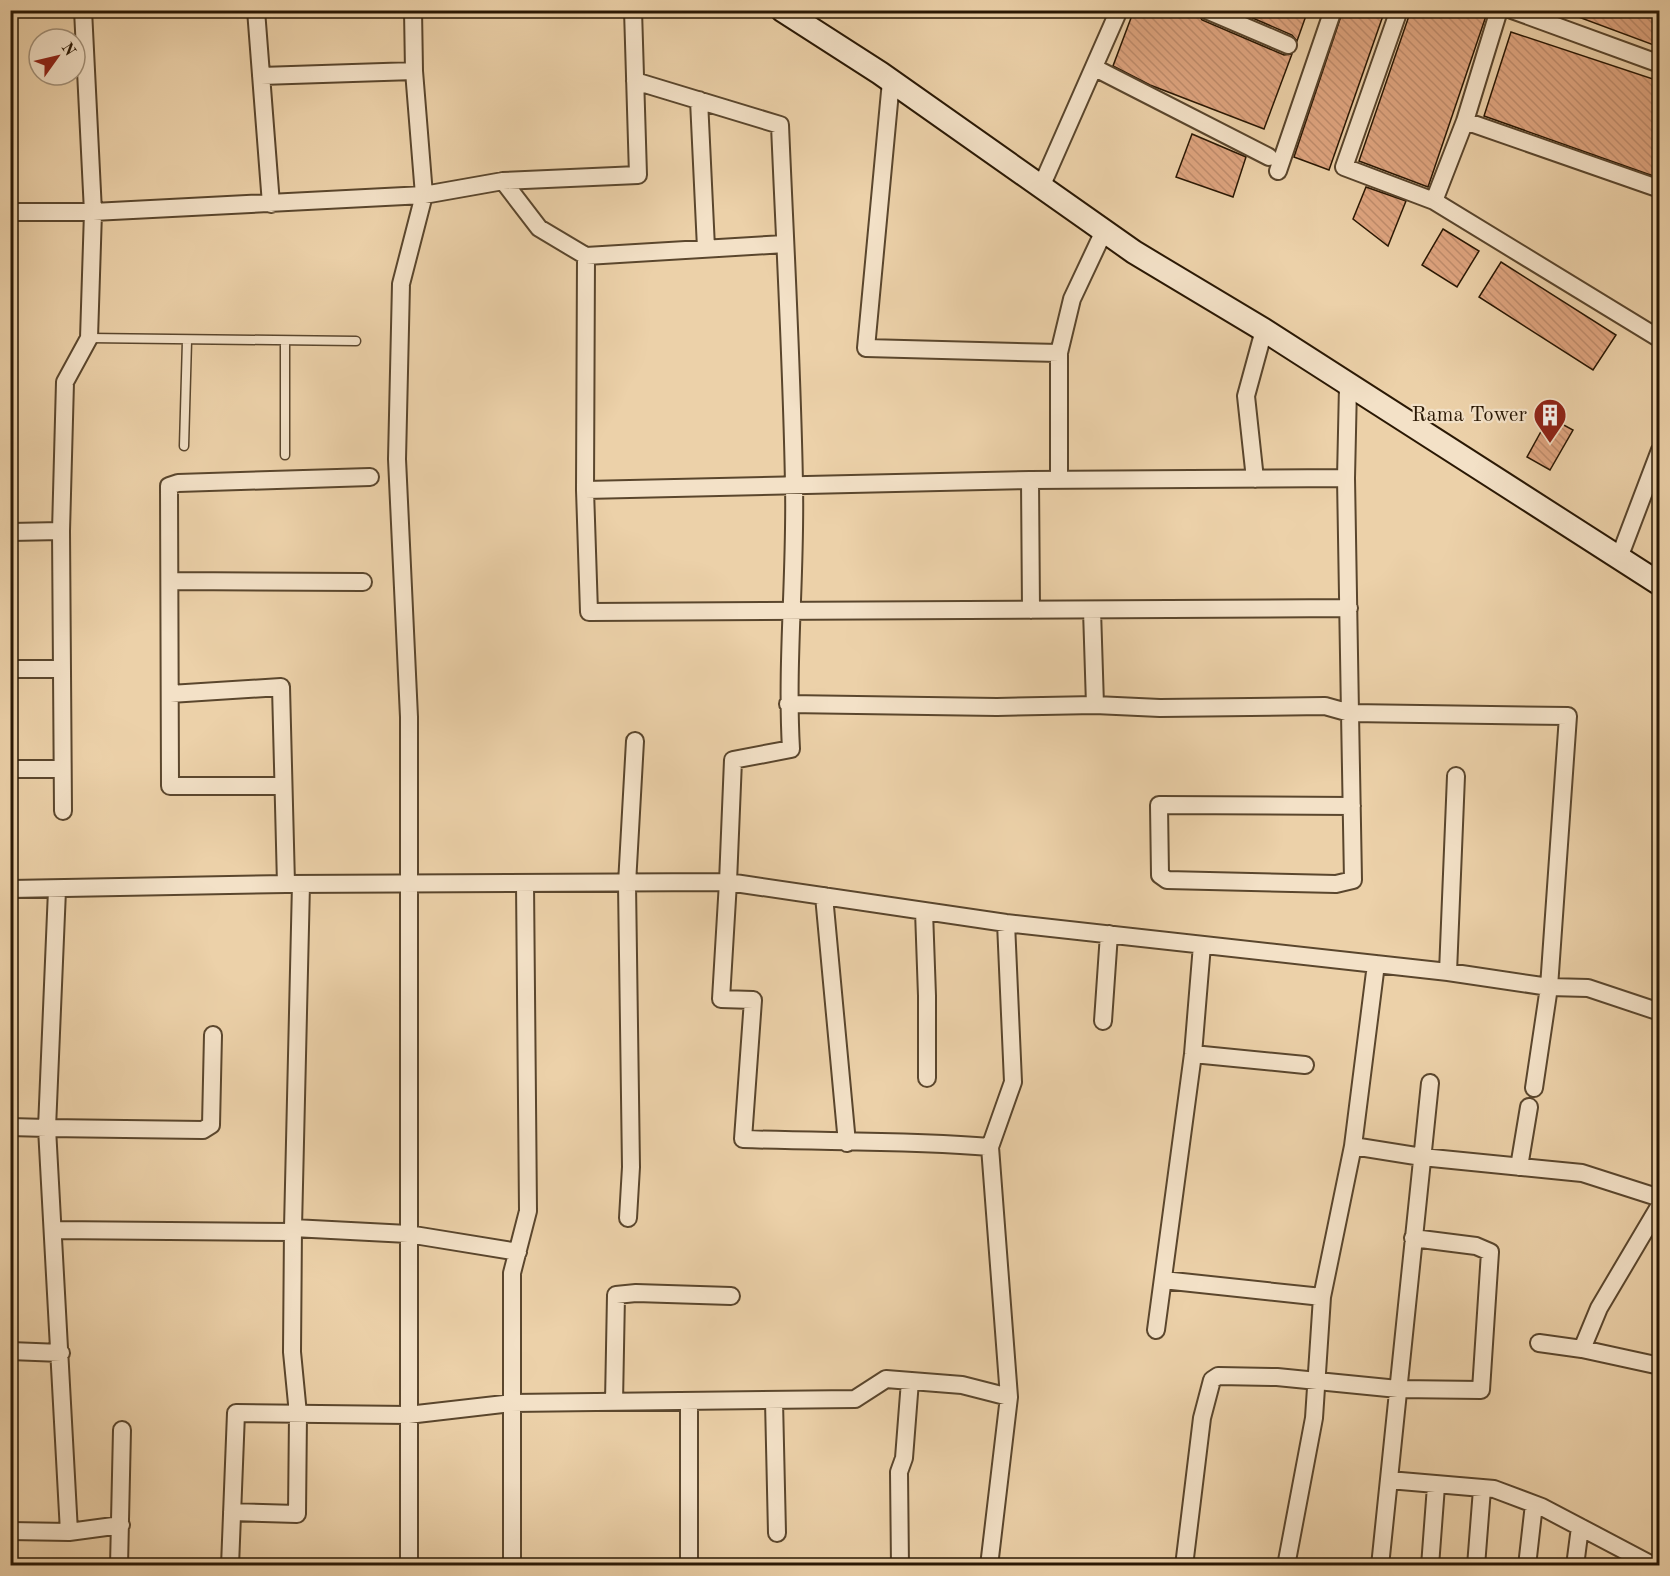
<svg xmlns="http://www.w3.org/2000/svg" width="1670" height="1576" viewBox="0 0 1670 1576" font-family="'Old Standard TT',serif">
	<style>
		.building { fill: url(#building-back-hatch); stroke: #2a1804; stroke-width: 1.5 }
		.lines { fill: none; stroke-linecap: round; stroke-linejoin: round }
		.lane-casing { stroke: #5a462d; stroke-width: 11 }
		.street-casing { stroke: #5a462d; stroke-width: 20 }
		.secondary-casing { stroke: #2a1804; stroke-width: 26 }
		.lane { stroke: #f3e1c7; stroke-width: 8 }
		.street { stroke: #f3e1c7; stroke-width: 16 }
		.secondary { stroke: #f3e1c7; stroke-width: 22 }
		.labels { text-anchor: middle; dominant-baseline: central; stroke-width: 4.5; stroke-linejoin: round; paint-order: stroke }
		.poi-label { font-size: 21px; fill: #2a1804; stroke: #f3e1c7; text-anchor: end }
	</style>
	<defs>
		<pattern id="building-back-hatch" width="6" height="6" patternUnits="userSpaceOnUse" patternTransform="scale(1.5)"><rect width="6" height="6" fill="#dfa580"/><path d="M-1 5l2 2M0 0l6 6M5-1l2 2" fill="none" stroke="#c08d6d"/></pattern>
	</defs>
	<rect width="100%" height="100%" fill="#ecd1a9"/>
	<filter id="stains"><feTurbulence type="fractalNoise" baseFrequency=".00333" numOctaves="4"/><feColorMatrix values="0 0 0 0 .2 0 0 0 0 .09 0 0 0 0 .02 0 0 0 .5 -.17"/></filter>
	<radialGradient id="worn" r=".72"><stop offset=".6" stop-color="#630" stop-opacity="0"/><stop offset="1" stop-color="#630" stop-opacity=".3"/></radialGradient>
	<!-- building -->
	<path class="building" d="M1134 10H1196L1202 20 1284 55 1292 54 1264 129 1150 85 1113 66Z
		M1234 10H1308L1297 41 1292 35Z
		M1343 10H1385L1329 170 1294 157Z
		M1411 10H1488L1428 187 1359 161Z
		M1565 10H1659V47L1565 12Z
		M1511 32 1659 81V178L1484 116Z
		M1192 134 1246 157 1233 197 1176 177Z
		M1366 187 1406 201 1388 246 1353 219Z
		M1443 229 1479 251 1457 287 1422 265Z
		M1501 262 1616 335 1593 370 1479 297Z
		M1549 417 1573 430 1550 470 1527 457Z"/>
	<g class="lines">
		<defs>
			<path id="lane" d="M89 338 356 341
				M285 342V455
				M184 446 187 341"/>
			<path id="street" d="M256 10 271 204
				M1206 10 1288 45
				M1399 10 1344 167 1434 201
				M1499 10 1465 121 1660 189
				M1512 10 1660 64
				M1095 68 1269 157
				M261 76 414 71
				M891 81 866 348 1059 353
				M699 100 706 248
				M1465 121 1434 201 1660 339
				M1278 171 1333 10
				M503 181 539 228 586 256 585 490 589 612 1349 608
				M1041 187 1119 10
				M10 212H93L83 10
				M586 256 785 244
				M1348 386 1346 478 1350 713 1568 716 1549 987 1534 1088
				M1255 479 1246 396 1264 330
				M1030 480 1031 610
				M1059 480V353L1072 299 1104 231
				M585 490 1030 480 1346 478
				M61 531 63 811
				M10 532 61 531 65 382 89 338 93 212 424 195 503 181 638 175 633 10
				M1619 558 1660 450
				M171 581 363 582
				M1092 610 1095 705
				M10 669H60
				M170 694 281 687 286 884
				M788 704 997 707 1095 705 1160 708 1325 706 1350 713 1353 880 1336 884 1167 880 1160 875 1159 805 1352 806
				M10 769H62
				M282 786H170L169 486 178 483 370 477
				M10 889 286 884 728 882 733 760 791 749C786 661 796 573 794 485 792 365 785 245 780 125L635 81
				M824 896 847 1143
				M924 911 927 996V1078
				M1376 964 1353 1146 1422 1157 1582 1173 1660 1198
				M1448 972 1456 776
				M1103 1021 1109 934
				M1193 1054 1305 1065
				M10 1127 47 1128 57 890
				M990 1147 1013 1082 1006 923
				M1519 1167 1529 1107
				M628 1218 631 1167 627 884 635 741
				M293 1228 408 1234 518 1252
				M53 1230 293 1232
				M1163 1280 1322 1297
				M1156 1330 1193 1054 1202 945
				M1539 1343 1582 1349 1660 1366
				M1582 1349 1599 1308 1660 1205
				M10 1351 61 1353
				M774 1401 777 1533
				M614 1402 616 1295 636 1293 731 1296
				M1389 1480 1494 1489 1542 1507 1654 1566
				M232 1512 297 1514 298 1414 292 1352 293 1228 301 884
				M10 1531 69 1532 47 1128 203 1130 211 1125 213 1035
				M69 1532 121 1525
				M119 1566 122 1430
				M230 1566 236 1413 408 1415 512 1403 855 1399 886 1379 962 1385 1009 1397
				M409 1566V717L397 459 401 284 424 195 414 71 413 10
				M512 1566V1273L528 1211 525 883
				M689 1566V1402
				M900 1566 899 1472 904 1458 910 1381
				M989 1566 1009 1397 990 1147C908 1140 826 1142 743 1139L753 1000 721 999 728 882 1006 923 1448 972 1549 987 1588 988 1660 1012
				M1184 1566 1202 1418 1212 1380 1218 1376 1277 1377 1398 1389 1481 1390 1490 1252 1476 1246 1413 1238
				M1286 1566 1314 1418 1322 1297 1353 1146
				M1380 1566 1430 1083
				M1430 1566 1436 1486
				M1476 1566 1482 1489
				M1527 1566 1534 1504
				M1575 1566 1580 1527"/>
			<path id="secondary" d="M782 10 880 73 1134 252 1264 330 1660 584"/>
		</defs>
		<!-- lane casing -->
		<use href="#lane" class="lane-casing"/>
		<!-- street casing -->
		<use href="#street" class="street-casing"/>
		<!-- secondary casing -->
		<use href="#secondary" class="secondary-casing"/>
		<!-- lane -->
		<use href="#lane" class="lane"/>
		<!-- street -->
		<use href="#street" class="street"/>
		<!-- secondary -->
		<use href="#secondary" class="secondary"/>
	</g>
	<!-- icons -->
	<defs>
		<symbol id="building-pin" viewBox="-11 -11 22 30"><path d="M0 17L-7.5 6A9.5 9.5 0 1 1 7.5 6Z" fill="#8f2418" stroke="#f3e1c7"/><path d="M-4-6H4V6H1V3H-1V6H-4ZM-2.5-4.3h1.7v1.8h-1.7ZM.8-4.3h1.7v1.8H.8ZM-2.5-1h1.7V.8h-1.7ZM.8-1h1.7V.8H.8Z" fill="#fff"/></symbol>
	</defs>
	<g fill-rule="evenodd">
		<use href="#building-pin" x="1531" y="396" width="38" height="52"/>
	</g>
	<g class="labels">
		<!-- poi labels -->
		<g class="poi-label">
			<text x="1527" y="415">Rama Tower</text>
		</g>
	</g>
	<!-- margin -->
	<rect width="1670" height="1576" fill="none" stroke="#ecd1a9" stroke-width="36"/>
	<rect x="12" y="12" width="1646" height="1552" fill="none" stroke="#2a1804" stroke-width="3"/>
	<rect x="18" y="18" width="1634" height="1540" fill="none" stroke="#2a1804" stroke-width="1.5"/>
	<!-- north arrow -->
	<g transform="translate(57 57) rotate(56)"><circle r="28" fill="#f3e1c7" stroke="#a39179" stroke-width="1.5"/>
	<path d="M0-4.5L10 22L0 15L-10 22Z" fill="#8f2418"/>
	<text y="-9" font-size="16" font-weight="bold" text-anchor="middle" fill="#2a1804">N</text>
	</g>
	<rect width="100%" height="100%" filter="url(#stains)"/>
	<rect width="100%" height="100%" fill="url(#worn)"/>
</svg>
